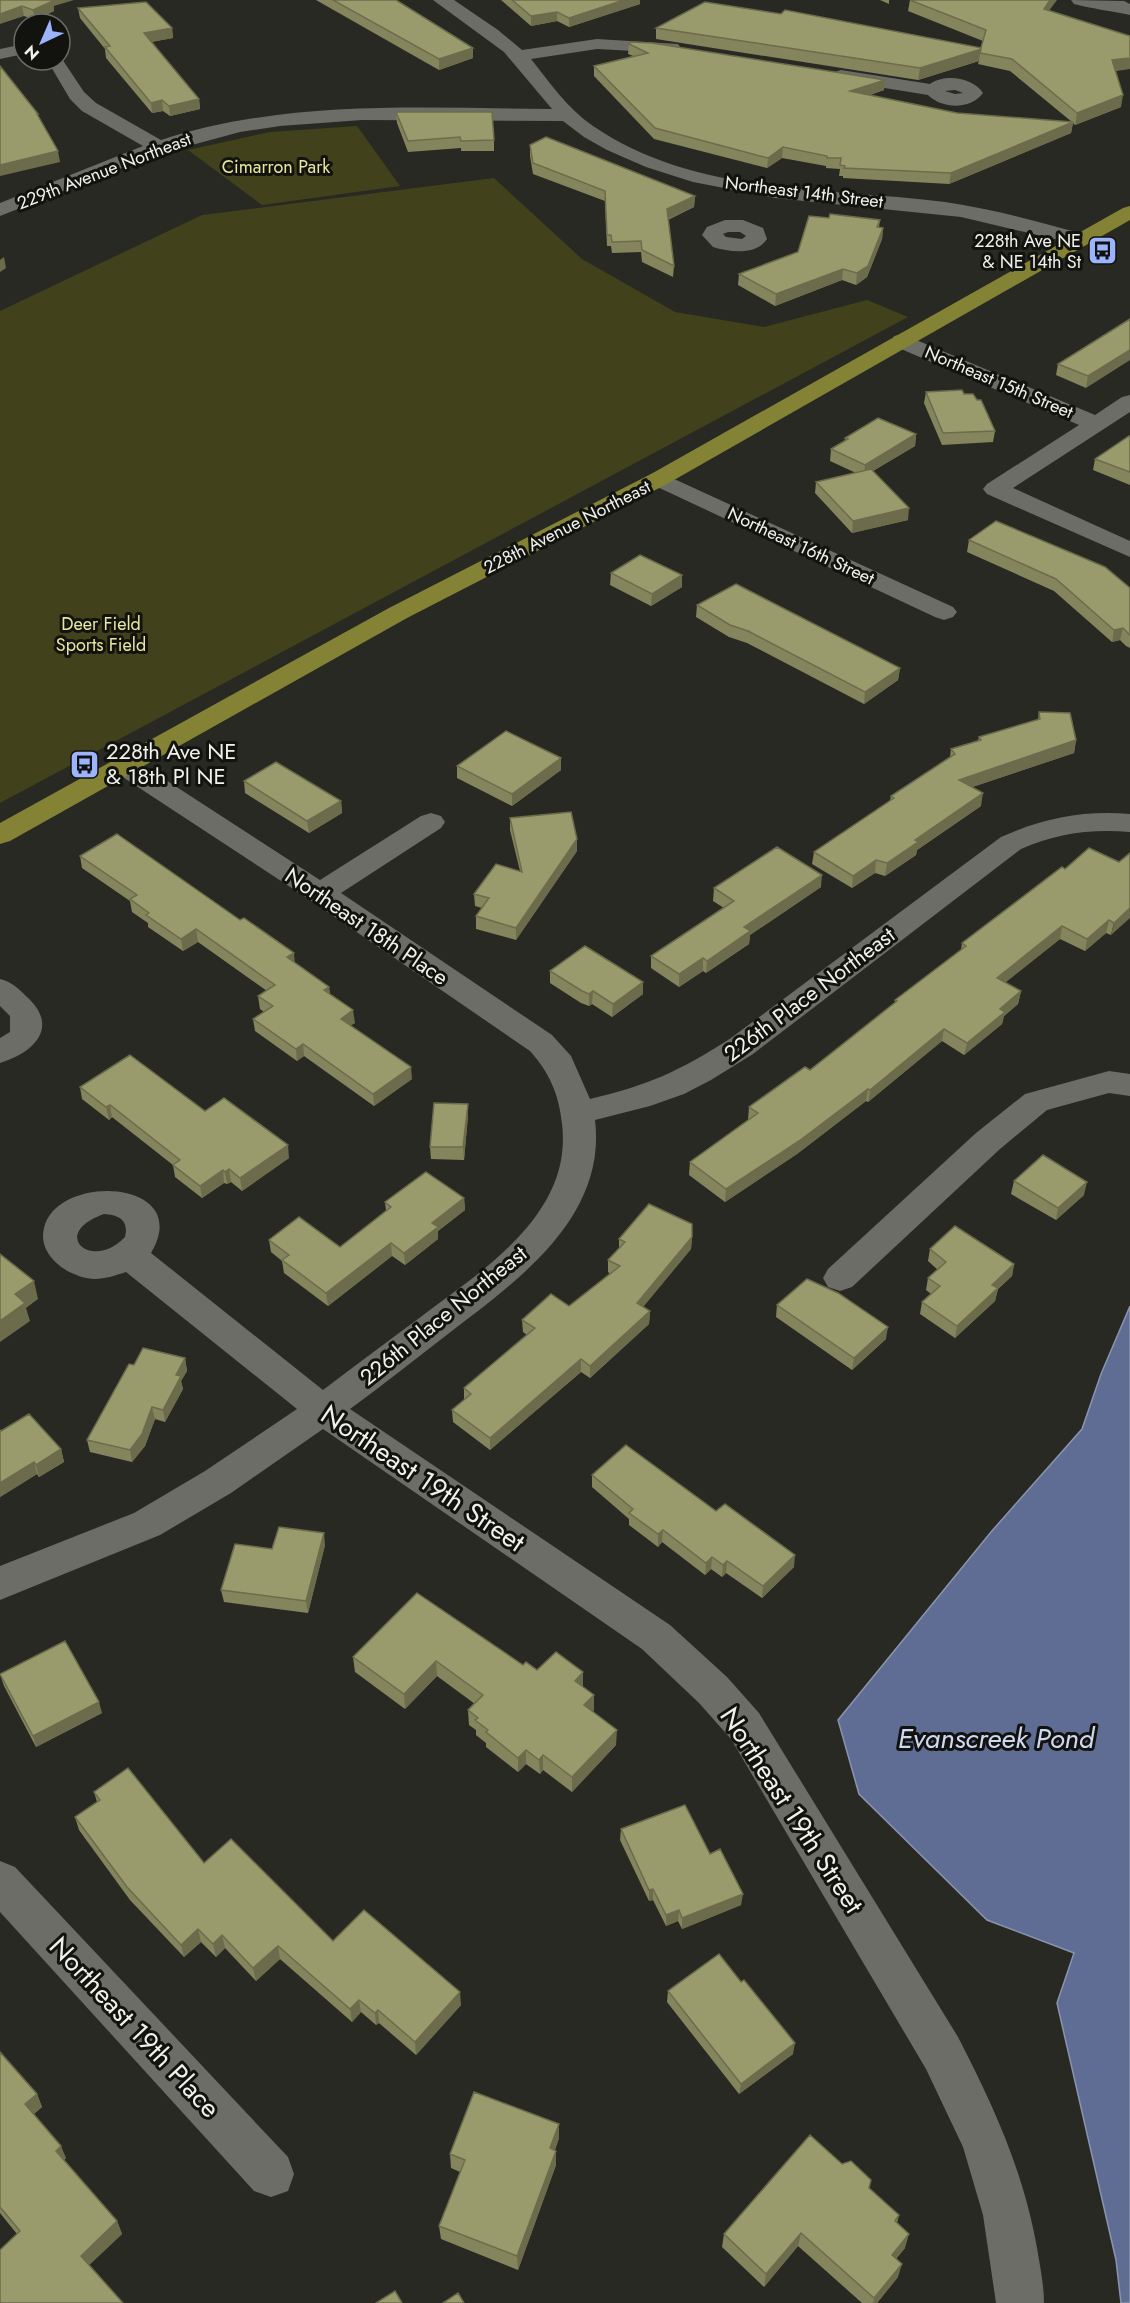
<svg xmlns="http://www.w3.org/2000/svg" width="1130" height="2303" viewBox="0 0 1130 2303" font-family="Jost,sans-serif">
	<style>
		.green { fill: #41411c }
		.water { fill: #5f6d95; stroke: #8a94af; stroke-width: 1.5 }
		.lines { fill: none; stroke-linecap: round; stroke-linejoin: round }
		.minor { fill: #6c6d66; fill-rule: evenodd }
		.major { fill: #848335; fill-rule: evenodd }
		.wall { fill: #84855d }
		.shaded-wall { fill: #6c6c4c }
		.building { fill: #9a9b6c; stroke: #6c6c4c; stroke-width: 1.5 }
		.labels { text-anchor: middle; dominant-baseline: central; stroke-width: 6; stroke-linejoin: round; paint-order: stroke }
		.far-park-label { font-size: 18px; fill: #e7e89e; stroke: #12120f }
		.far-street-label { font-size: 18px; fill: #f0f0ed; stroke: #12120f }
		.far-poi-label { font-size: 18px; fill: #f0f0ed; stroke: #12120f; text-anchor: end }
		.poi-label { font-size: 22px; fill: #f0f0ed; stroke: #12120f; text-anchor: start }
		.street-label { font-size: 22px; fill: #f0f0ed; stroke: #12120f }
		.near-street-label { font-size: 27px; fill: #f0f0ed; stroke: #12120f }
		.near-water-label { font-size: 28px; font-style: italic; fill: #cfd8f2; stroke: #12120f }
	</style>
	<rect width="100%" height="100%" fill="#292923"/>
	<!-- green -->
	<path class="green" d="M357 126 400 186 262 205 188 150 270 132Z
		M494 178 582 259 675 312 764 327 867 300 908 317 0 803V311L202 215Z"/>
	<!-- water -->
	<path class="water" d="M1130 1306V2303H1121L1116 2260 1057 2003 1074 1953 987 1920 859 1794 838 1720 991 1532 1082 1429 1101 1374Z"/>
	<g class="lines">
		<!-- minor -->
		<path class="minor" d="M433 0H454L498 30 522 50 597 39 678 44 681 48 678 52 672 53 597 49 531 59C550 83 567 108 593 126 695 196 828 187 945 202 993 209 1040 222 1087 235L1090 239 1087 243 1080 245 961 217 775 198 693 182 646 167 607 150 584 137 563 121 362 120 280 126 240 132 155 155 0 216V203L143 146 82 111 70 99 47 60H60V56L84 92 96 103 161 140C287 99 421 108 552 109L504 52Z
			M1071 0 1124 1 1130 4V15C1111 11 1093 9 1074 4Z
			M24 44V54L0 59V49Z
			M841 70 930 84C946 73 973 78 983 93 971 110 942 109 928 95L835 80 832 76 835 72ZM955 90 963 93 955 94 945 91Z
			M725 220H743L763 228 767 239C756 256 730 252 713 247L702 235 707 227ZM728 232H740L746 236 742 239 726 237 723 234Z
			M902 334 1095 415 1122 397 1130 395V412L1013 488 1130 541V557L987 494 983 489 987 484 1079 425 894 346 891 341 894 336Z
			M659 472 953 607 957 612 953 617 944 620 935 617 651 484 647 479 651 474Z
			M125 758 135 760 320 880 421 816 431 813 441 816 445 822 441 828 341 893 552 1035 571 1056 590 1099C649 1085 680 1071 731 1038L1001 837C1043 818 1084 810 1130 814V832C1090 829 1058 833 1021 849L753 1054 711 1080 684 1094 650 1106 595 1120C607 1218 516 1282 448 1334 415 1359 383 1385 350 1409L670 1625 727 1677 759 1713 958 2037C994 2107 1023 2170 1037 2248 1040 2266 1044 2285 1044 2303H996L983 2215 963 2147 926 2069 731 1739 699 1703 642 1649 323 1429 231 1493 160 1535 0 1600V1566L134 1513 205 1471 297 1409 126 1272C117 1275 105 1279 95 1279 69 1278 37 1256 44 1228 57 1172 195 1179 151 1253L323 1390C356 1365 389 1340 422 1316 484 1269 573 1214 562 1124 559 1094 549 1072 530 1051L310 900 115 772 111 766 115 760ZM104 1214C119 1215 129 1220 125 1237 92 1272 48 1234 104 1214Z
			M0 979C12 982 18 988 27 997 60 1027 34 1053 0 1063V1038L10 1032V1016L0 1006Z
			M1109 1071 1130 1074V1096L1109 1093 1047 1110 1000 1149 852 1287 840 1291 828 1287 823 1278 828 1269 976 1133 1025 1094Z
			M0 1861 15 1867 288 2157 294 2174 288 2191 271 2197 254 2191 0 1912Z"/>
		<!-- major -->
		<path class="major" d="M1130 206V220L667 484 407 618 10 841 0 844V823L389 608 651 474 1123 208Z"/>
	</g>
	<!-- wall -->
	<path class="wall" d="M0 0 54 6V11L35 20 24 16Z
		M316 0H396L473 58 439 70Z
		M501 0H640V4L569 27 557 21 531 26Z
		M880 0H889V4Z
		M910 0 1049 11 1116 71 1121 107 1075 125 1073 123 1071 133 949 184 843 178V176H839L840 169 826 168V166L782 158 767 168 654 139 594 76V66L633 56 628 54 629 44 885 80 884 90 870 95 957 113 1072 122 1010 71 978 64 979 61 918 80 656 39V28L981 48 983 41 908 11Z
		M78 8 172 28 173 38 151 42 199 99 200 109 170 116 163 111 152 113 106 58 105 49 80 18Z
		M396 112 494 140V151H461V148L408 152 397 123Z
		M530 145 695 196 694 207 668 220 674 266 673 277 642 262 641 252 612 253 611 246H607L605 201 533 174 530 156Z
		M829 218 880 220 879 227 883 228 882 239 867 277 856 285 842 280 775 306 738 285 739 274 798 252Z
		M1130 319 1086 388 1056 375 1058 364Z
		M926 392 964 394 977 400 995 431 993 442 942 445 924 403Z
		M916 434 915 446 873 471 908 520 852 533 815 493 816 482 856 473 830 461 831 449 845 441V438Z
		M1130 436V485L1093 470 1095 459Z
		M969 540 1130 588V648L1126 646 1120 640 1112 642 1054 591 967 552Z
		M611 573 682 575V587L651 606 610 585Z
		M697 605 900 668 898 680 864 704 747 643 729 637 696 617Z
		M1039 712 1076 740 1074 753 972 787 981 806 917 850 916 855 885 876 875 873 852 888 812 864 814 852 890 801 891 796 950 757 951 749 978 741 979 737 1038 720Z
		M561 758V770L512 806 457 778V766Z
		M244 781 341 801 342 813 309 833 245 793Z
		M510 818 577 839V851L516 940 476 929V916L482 908 475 906 474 894 520 871 510 830Z
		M1130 853 1111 935 1106 933 1085 951 1060 939 1005 982 1021 991 1018 1004 1004 1016 1002 1024 964 1055 942 1041 868 1102 866 1101 797 1154 725 1202 689 1175 690 1162 748 1120 749 1107 810 1070 895 1003V1000L961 950 962 943 1065 869 1119 862Z
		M80 856 295 963 329 987 330 994 355 1023 350 1025 412 1079 374 1106 304 1056 297 1061 255 1031 253 1019 264 1012 260 1009 258 996 267 991 198 942 183 951 148 927V923L132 912 130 901 82 868Z
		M821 887 750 935 749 944 706 973 703 971 679 987 651 968V956L724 908 713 901 714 888Z
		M550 971 643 982V994L612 1017 592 1004 589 1006 581 1003 550 983Z
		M80 1087 205 1111 289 1158 242 1191 231 1182 227 1184 224 1183 202 1198 175 1177 173 1165 112 1117 109 1120 82 1099Z
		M468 1116 464 1160 431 1159 430 1147Z
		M1014 1181 1084 1195 1056 1220 1011 1194Z
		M464 1198 465 1210 438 1231V1239L405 1265 392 1256 328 1306 284 1273 282 1261 271 1252 269 1240 340 1247 386 1211 385 1202Z
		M692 1237 691 1249 643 1307 650 1311 649 1324 590 1378 581 1372 490 1450 453 1422 452 1410 464 1400V1388L527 1335 523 1332 522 1320 569 1306 610 1274 608 1272V1260L619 1249V1239Z
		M930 1249 1014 1264 1012 1276 998 1289 995 1301 955 1338 920 1314 922 1302 931 1294 926 1290 928 1278 938 1270 928 1261Z
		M777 1305 886 1339 852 1370 776 1317Z
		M185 1358 187 1371 181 1381 183 1389 165 1422 155 1419 145 1446 132 1462 90 1452 87 1440 134 1365Z
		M0 1430 61 1449 64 1462 39 1477 37 1474 0 1497Z
		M592 1475 716 1511 794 1567 762 1598 726 1573 722 1577 711 1569 705 1575 662 1542 658 1547 629 1525V1519L592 1487Z
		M325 1545 308 1613 224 1602 221 1590 272 1549Z
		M353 1657 523 1665 583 1687 594 1710 592 1712 616 1745 572 1792 543 1770 540 1774 526 1764 518 1772 486 1747V1743L476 1735V1730L469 1725 468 1710 475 1704 437 1676 405 1709 355 1672Z
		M0 1674 102 1713 36 1747 4 1686Z
		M94 1792 204 1863 333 1941 461 2005 416 2055 379 2023 376 2025 361 2012 352 2022 280 1959 256 1981 225 1948 216 1957 201 1942 184 1957 130 1900 79 1830 75 1817 97 1802Z
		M621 1829 710 1854 741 1905 682 1929 678 1921 666 1926 653 1900 649 1901 620 1840Z
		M668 1991 793 2054 739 2094 667 2002Z
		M0 2052 37 2094 42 2107 34 2114 66 2158 64 2160 117 2221 122 2234 89 2265 17 2234 0 2213Z
		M559 2124V2138L555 2150 556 2165 518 2270 441 2239 439 2226 460 2172 451 2168 450 2154Z
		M869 2189 899 2215 897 2223 905 2248 896 2259 898 2277 877 2303H862L798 2246 764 2287 722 2247 724 2234Z"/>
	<!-- shaded-wall -->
	<path class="shaded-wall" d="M53 0H74L54 6V11L35 20 33 10Z
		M624 0H640V4L569 27V18Z
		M1050 0H1057L1042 20 1044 9Z
		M22 6 24 16 0 24V14Z
		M557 12V21L531 26V16Z
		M172 28 173 38 145 43 144 33Z
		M473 48V58L439 70V59Z
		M981 49 979 61 918 80 920 68Z
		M1130 58V69L1110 72 1112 60Z
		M885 80 884 90 849 101 850 91Z
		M1123 95 1121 107 1075 125 1077 113Z
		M199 99 200 109 170 116 169 106Z
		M162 100 163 111 152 113 151 103Z
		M1073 122 1071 133 949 184 951 173Z
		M783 147 782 158 767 168 768 158Z
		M58 151 60 162 0 176V165Z
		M695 196 694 207 666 220 667 209Z
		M883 228 882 239 867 277 856 285 857 273Z
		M4 257 6 268 0 272V260Z
		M843 269 842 280 775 306 776 294Z
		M1130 350V360L1086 388 1088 376Z
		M916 434 915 446 864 476 865 465Z
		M909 508 908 520 852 533 853 521Z
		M682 575V587L651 606 652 594Z
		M1123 628 1120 640 1112 642 1114 630Z
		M900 668 898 680 864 704 865 692Z
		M1076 740 1074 753 958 792 959 780Z
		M561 758V770L512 806V794Z
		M983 793 981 806 917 850 916 855 885 876 887 863 915 840Z
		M341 801 342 813 309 833 307 821Z
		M577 839V851L516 940V928Z
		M876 860 875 873 852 888 853 876Z
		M822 875 821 887 750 935 749 944 706 973 707 961 744 927Z
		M1130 908V918L1111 935 1114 923Z
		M1109 920 1106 933 1085 951 1087 939Z
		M1062 926 1060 939 995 991 997 978Z
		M196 929 198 942 183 951 181 939Z
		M294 953 295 965 287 957Z
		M703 958V971L679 987V974Z
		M643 982V994L612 1017 613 1004Z
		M329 987 330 999 324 990Z
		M593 991 592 1004 589 1006V994Z
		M1021 991 1018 1004 1004 1016 1002 1024 964 1055 967 1043 1000 1009Z
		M353 1010 355 1023 342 1031 341 1019Z
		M944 1029 942 1041 868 1102 870 1090Z
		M303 1044 304 1056 297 1061 296 1049Z
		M411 1067 412 1079 374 1106 373 1094Z
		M868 1089 866 1101 797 1154 725 1202 726 1189Z
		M468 1104V1116L464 1160 463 1147Z
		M110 1105 112 1117 109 1120 106 1107Z
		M288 1145 289 1158 242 1191 240 1178Z
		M229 1169 231 1182 227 1184 225 1172Z
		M223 1170 224 1183 202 1198 200 1186Z
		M1087 1182 1084 1195 1056 1220 1058 1208Z
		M464 1198 465 1210 438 1231V1239L405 1265 404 1253 432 1223Z
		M692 1237 691 1249 636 1315 637 1303Z
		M391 1243 392 1256 328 1306 326 1293Z
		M1014 1264 1012 1276 998 1289 995 1301 955 1338 957 1326 992 1285Z
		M34 1281 38 1299 26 1308 30 1321 0 1342V1321L15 1294Z
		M650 1311 649 1324 590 1378V1366Z
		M888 1327 886 1339 852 1370 854 1358Z
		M185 1358 187 1371 181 1381 183 1389 165 1422 163 1410 176 1375Z
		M581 1359V1372L490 1450V1438Z
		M152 1407 155 1419 145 1446 132 1462 130 1450Z
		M61 1449 64 1462 39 1477 36 1465Z
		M34 1462 37 1474 0 1497V1483Z
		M663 1530 662 1542 658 1547V1534Z
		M324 1533 325 1545 308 1613 306 1601Z
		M795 1555 794 1567 762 1598 763 1586Z
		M712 1557 711 1569 705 1575 706 1563Z
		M727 1561 726 1573 722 1577 723 1565Z
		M436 1661 437 1676 405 1709 404 1694Z
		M583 1672V1687L575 1681Z
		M594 1695V1710L584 1720V1705Z
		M99 1702 102 1713 36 1747 33 1736Z
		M617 1730 616 1745 572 1792V1777Z
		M526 1750V1764L518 1772V1758Z
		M543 1755V1770L540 1774 539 1760Z
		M653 1889V1900L649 1901V1890Z
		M743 1894 741 1905 682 1929V1918Z
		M679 1910 678 1921 666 1926V1915Z
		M198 1929 201 1942 184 1957 181 1945Z
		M222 1935 225 1948 216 1957 213 1944Z
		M278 1946 280 1959 256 1981 253 1968Z
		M460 1992 461 2005 416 2055 415 2042Z
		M359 2000 361 2012 352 2022 350 2009Z
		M378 2010 379 2023 376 2025 375 2013Z
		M795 2043 793 2054 739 2094 741 2084Z
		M37 2094 42 2107 30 2117 25 2104Z
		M559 2124V2138L550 2162V2148Z
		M61 2146 66 2158 61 2163 56 2151Z
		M556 2151V2165L518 2270 517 2256Z
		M117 2221 122 2234 86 2268 81 2256Z
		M801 2233 798 2246 764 2287 766 2274Z
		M909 2234 905 2248 888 2268 892 2255Z
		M902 2264 898 2277 877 2303H873L874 2298Z"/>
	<!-- building -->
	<path class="building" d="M0 0H53V1L33 10 22 6 0 14Z
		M333 0H396L473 48 439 59Z
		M512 0H624L569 18 557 12 531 16Z
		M910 0H1050L1044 9 1130 36V58L1112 60 1123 95 1077 113 1012 59 980 53 981 49 920 68 656 28 705 2 781 14 785 10 981 48 986 30Z
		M146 2 172 28 144 33 199 99 169 106 162 100 151 103 105 47 110 46 78 8Z
		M631 42 652 43 885 80 850 91 957 113 1073 122 951 173 844 168 845 166 840 165 841 158H827V156L783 147 768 158 655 128 594 66 648 53 629 44Z
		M0 66 38 114H37L58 151 0 165Z
		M396 112H492L494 140 461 141 460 137 408 141Z
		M546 137 695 196 667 209 674 266 642 250 641 241 612 242 611 235H607L605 191 533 163 530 145Z
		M830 214 880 220 877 227 883 228 868 266 857 273 843 269 776 294 739 274 798 252 809 216 829 218Z
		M1130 319V350L1088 376 1058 364Z
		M962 390 964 394H973L977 400H981L995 431 943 433 926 392Z
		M878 418 916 434 865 465 831 449 848 439 845 438Z
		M1129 436H1130V472L1095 459Z
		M871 469 909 508 853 521 816 482Z
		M996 521 1105 567 1130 588V635L1123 628 1114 630 1056 579 969 540Z
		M640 555 682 575 652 594 611 573Z
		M736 584 900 668 865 692 748 631 730 625 697 605Z
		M1039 712 1070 713 1076 740 959 780 983 793 915 840 918 842 887 863 876 860 853 876 814 852 894 798 891 796 955 754 951 749 981 740 979 737 1040 719Z
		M506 731 561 758 512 794 457 766Z
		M276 762 341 801 307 821 244 781Z
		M571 812 577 839 516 928 476 916 489 898 474 894 496 864 522 872 510 818Z
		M117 834 240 920 244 918 294 953 287 957 329 987 324 990 353 1010 341 1019 411 1067 373 1094 303 1044 296 1049 253 1019 273 1006 258 996 275 985 196 929 181 939 146 915 149 913 130 899 137 895 80 856Z
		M777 847 822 875 744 927 750 931 707 961 703 958 679 974 651 956 734 901 714 888Z
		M1089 848 1119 862 1130 853V908L1114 923 1109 920 1087 939 1062 926 997 978 1021 991 1000 1009 1005 1012 967 1043 944 1029 870 1090 868 1089 799 1141 726 1189 690 1162 758 1113 749 1107 805 1067 810 1070 897 1001 895 1000 966 946 962 943 1062 867 1065 869Z
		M585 946 643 982 613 1004 593 991 589 994 582 991 550 971Z
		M130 1055 205 1111 224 1098 288 1145 240 1178 229 1169 225 1172 223 1170 200 1186 173 1165 180 1160 110 1105 106 1107 80 1087Z
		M434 1103 468 1104 463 1147H430Z
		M1043 1155 1087 1182 1058 1208 1014 1181Z
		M426 1172 464 1198 432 1223 438 1227 404 1253 391 1243 326 1293 282 1260 289 1255 269 1240 299 1217 340 1247 391 1207 385 1202Z
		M649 1204 692 1224V1237L637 1303 650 1311 590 1366 581 1359 490 1438 452 1410 471 1394 464 1388 535 1328 522 1320 551 1294 569 1306 620 1266 608 1260 625 1242 619 1239Z
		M955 1226 1014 1264 992 1285 998 1288 957 1326 922 1302 940 1286 928 1278 946 1262 930 1249Z
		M0 1254 34 1281 15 1294 25 1303 0 1321Z
		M807 1279 838 1293 888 1327 854 1358 777 1305Z
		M143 1348 185 1358 176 1375 181 1376 163 1410 152 1407 142 1434 130 1450 87 1440 129 1364 134 1365Z
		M29 1414 61 1449 36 1465 34 1462 0 1483V1430L1 1431Z
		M626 1445 716 1511 725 1504 795 1555 763 1586 727 1561 723 1565 712 1557 706 1563 663 1530 658 1534 629 1513 633 1509 592 1475Z
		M279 1527 324 1533 306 1601 221 1590 235 1544 272 1549Z
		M417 1593 523 1665 526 1662 537 1670 556 1652 583 1672 575 1681 594 1695 584 1705 617 1730 572 1777 543 1755 539 1760 526 1750 518 1758 486 1732 488 1730 475 1720 478 1718 468 1710 483 1695 436 1661 404 1694 353 1657Z
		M65 1641 99 1702 33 1736 0 1674Z
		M128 1768 204 1863 231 1839 333 1941 364 1910 460 1992 415 2042 378 2010 375 2013 359 2000 350 2009 278 1946 253 1968 222 1935 213 1944 198 1929 181 1945 127 1887 75 1817 100 1800 94 1792Z
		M685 1805 710 1854 720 1849 743 1894 682 1918 679 1910 666 1915 653 1889 649 1890 621 1829Z
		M719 1954 741 1982 744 1980 795 2043 741 2084 668 1991Z
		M0 2052 37 2094 25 2104 61 2146 56 2151 117 2221 81 2256 123 2303H0V2250L20 2231 0 2207Z
		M474 2092 559 2124 550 2148 556 2151 517 2256 439 2226 465 2160 450 2154Z
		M810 2135 842 2164 851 2161 871 2180 869 2188 899 2215 895 2221 909 2234 892 2255 902 2264 874 2298 801 2233 766 2274 724 2234Z
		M395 2291 402 2303H376Z
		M458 2293 464 2303H443Z"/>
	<!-- icons -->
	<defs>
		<symbol id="bus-square" viewBox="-11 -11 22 22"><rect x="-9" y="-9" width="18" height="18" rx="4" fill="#9cb4fd" stroke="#12120f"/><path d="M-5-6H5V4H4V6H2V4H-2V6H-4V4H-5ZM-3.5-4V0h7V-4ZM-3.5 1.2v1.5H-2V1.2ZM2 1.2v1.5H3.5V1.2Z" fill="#111"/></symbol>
	</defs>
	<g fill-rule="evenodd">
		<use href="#bus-square" x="1086" y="234" width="33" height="33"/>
		<use href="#bus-square" x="68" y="748" width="33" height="33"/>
	</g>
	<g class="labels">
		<!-- far-park labels -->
		<g class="far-park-label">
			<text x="276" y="167">Cimarron Park</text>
			<text x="101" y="624">Deer Field<tspan x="101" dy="21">Sports Field</tspan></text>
		</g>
		<!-- far-street labels -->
		<g class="far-street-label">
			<text transform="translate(104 171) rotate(-21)">229th Avenue Northeast</text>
			<text transform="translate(804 192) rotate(7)">Northeast 14th Street</text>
			<text transform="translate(999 382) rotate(23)">Northeast 15th Street</text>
			<text transform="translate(567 527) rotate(-27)">228th Avenue Northeast</text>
			<text transform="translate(801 546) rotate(25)">Northeast 16th Street</text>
		</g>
		<!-- far-poi labels -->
		<g class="far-poi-label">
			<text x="1081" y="241">228th Ave NE<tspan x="1081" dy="21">&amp; NE 14th St</tspan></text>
		</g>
		<!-- poi labels -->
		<g class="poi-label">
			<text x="106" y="751">228th Ave NE<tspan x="106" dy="25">&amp; 18th Pl NE</tspan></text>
		</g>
		<!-- street labels -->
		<g class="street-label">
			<text transform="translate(367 926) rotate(34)">Northeast 18th Place</text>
			<text transform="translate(809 994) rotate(-37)">226th Place Northeast</text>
			<text transform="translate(443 1315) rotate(-39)">226th Place Northeast</text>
		</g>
		<!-- near-street labels -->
		<g class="near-street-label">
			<text transform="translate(423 1478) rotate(34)">Northeast 19th Street</text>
			<text transform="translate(792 1810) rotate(57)">Northeast 19th Street</text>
			<text transform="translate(135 2027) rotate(47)">Northeast 19th Place</text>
		</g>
		<!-- near-water labels -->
		<g class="near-water-label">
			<text x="996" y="1738">Evanscreek Pond</text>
		</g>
	</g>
	<!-- north arrow -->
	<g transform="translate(42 42) rotate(224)"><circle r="28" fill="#12120f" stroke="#6b6b68" stroke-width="1.5"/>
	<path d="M0-4.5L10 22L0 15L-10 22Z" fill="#9cb4fd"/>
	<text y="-9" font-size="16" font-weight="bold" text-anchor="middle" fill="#f0f0ed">N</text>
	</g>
</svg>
